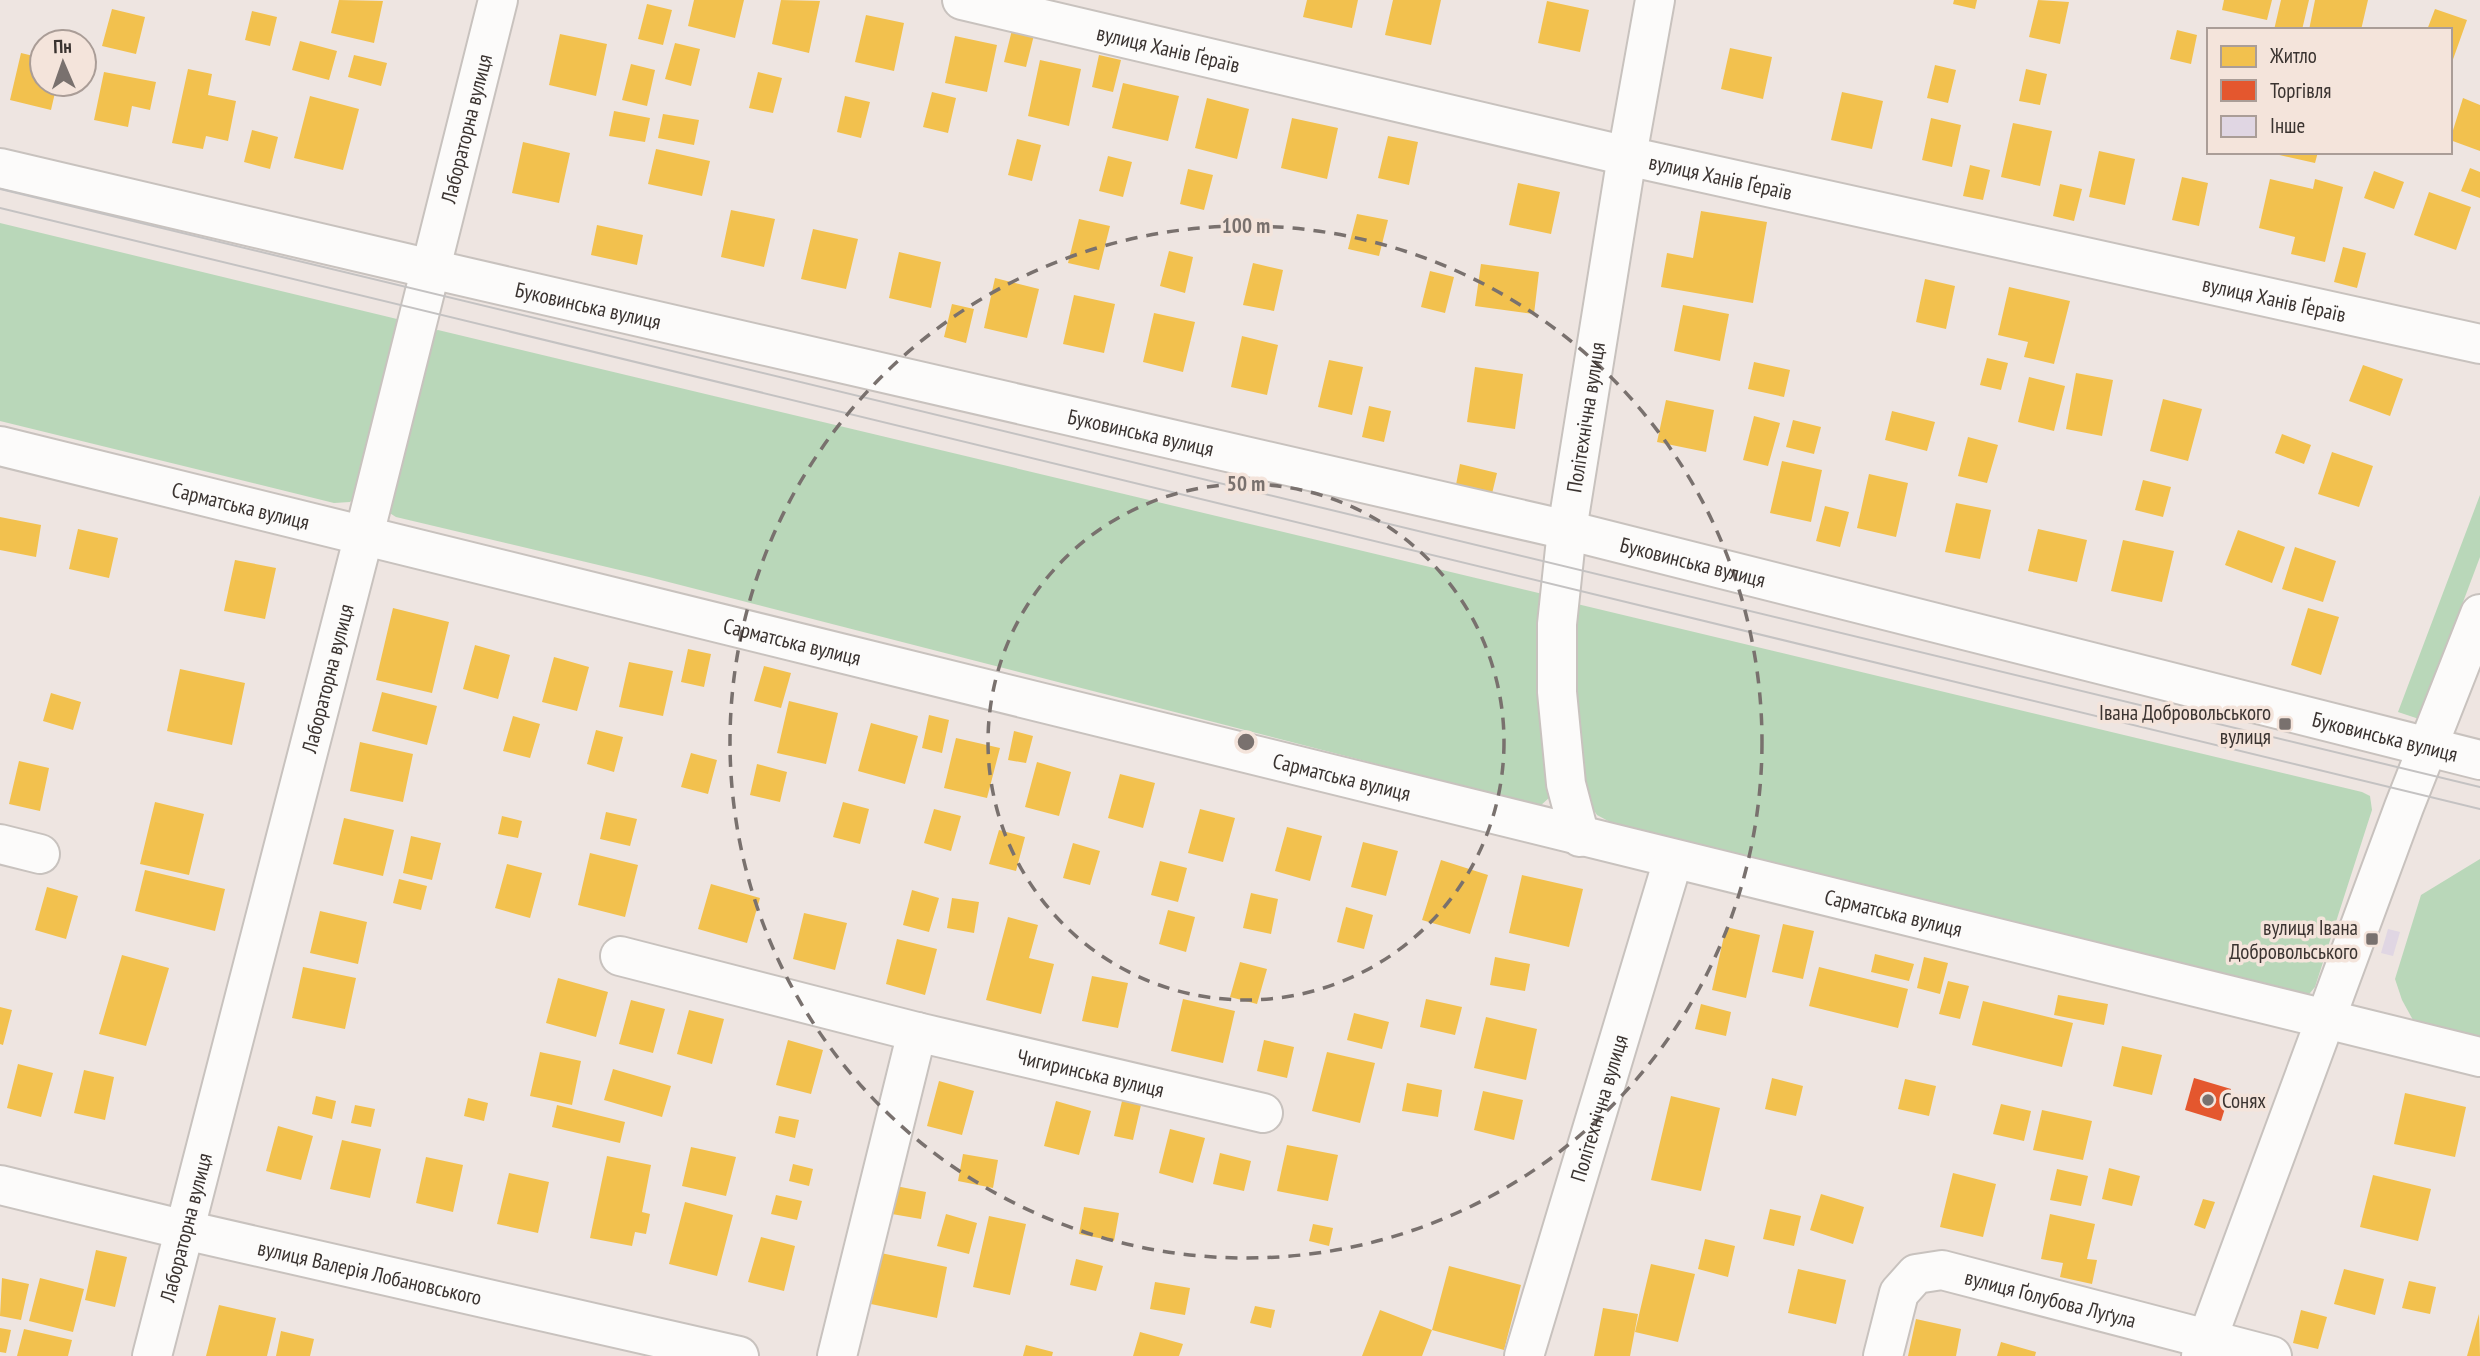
<svg xmlns="http://www.w3.org/2000/svg" width="2480" height="1356" viewBox="0 0 2480 1356" font-family="'PT Sans Narrow',sans-serif">
	<style>
		.green { fill: #b9d7b9 }
		.homes { fill: #f2c14e }
		.shops { fill: #e4572e }
		.building { fill: #e0d6e3 }
		.lines { fill: none; stroke-linecap: round; stroke-linejoin: round }
		.minor-casing { stroke: #c8c2be; stroke-width: 42 }
		.minor { stroke: #fcfbfa; stroke-width: 38 }
		.tram { stroke: #c4c2c2; stroke-width: 2 }
		.ring { fill: none; stroke: #79716e; stroke-width: 3.5; stroke-dasharray: 12 9 }
		.poi-dot { fill: #79716e; stroke: #f4e4db; stroke-width: 2.5 }
		.labels { text-anchor: middle; dominant-baseline: central; stroke-width: 7; stroke-linejoin: round; paint-order: stroke }
		.street-label { font-size: 21px; fill: #3a3330; stroke: #f4e4db }
		.poi-label { font-size: 21px; fill: #3a3330; stroke: #f4e4db; text-anchor: end }
		.centre { fill: #79716e; stroke: #f4e4db; stroke-width: 3.5 }
		.ring-label { font-size: 21px; text-anchor: middle; font-weight: bold; fill: #79716e; stroke: #f4e4db; stroke-width: 7; stroke-linejoin: round; paint-order: stroke }
	</style>
	<rect width="100%" height="100%" fill="#eee5e1"/>
	<!-- green -->
	<path class="green" d="M0 223 397 319 403 325 363 489 350 502 334 503 0 421Z
		M438 330 1551 596 1555 784 1550 797 1540 806 649 577 396 517 388 512 430 332Z
		M2480 495V557L2419 719 2398 712Z
		M1573 603 2362 792 2370 796 2372 810 2315 987 2305 999 1623 829 1597 815 1579 788Z
		M2480 859V1044L2431 1032 2413 1020 2402 1000 2395 979 2421 895Z"/>
	<!-- homes -->
	<path class="homes" d="M339 0 383 1 374 43 331 33Z
		M694 0H744L735 38 688 26Z
		M781 0 820 1 809 53 772 44Z
		M1307 0H1358L1352 28 1303 17Z
		M1393 0H1441L1431 45 1385 35Z
		M1954 0H1977L1975 9 1953 4Z
		M2038 0 2069 2 2060 44 2029 37Z
		M2224 0H2272L2267 20 2222 10Z
		M2281 0H2309L2302 30H2274Z
		M2315 0H2368L2361 30H2309Z
		M1547 1 1589 10 1580 52 1538 43Z
		M647 4 672 10 663 45 638 39Z
		M112 9 145 17 136 54 102 46Z
		M2435 9 2467 20 2451 65 2450 30H2427Z
		M252 11 277 17 270 46 245 40Z
		M866 15 904 23 894 71 855 62Z
		M1012 30 1034 35 1026 67 1004 62Z
		M2177 30 2197 35 2191 64 2170 59Z
		M560 34 607 44 596 96 549 85Z
		M955 36 997 45 987 92 945 83Z
		M300 41 337 51 329 80 292 70Z
		M675 43 700 49 691 86 665 79Z
		M1730 48 1772 57 1763 99 1721 89Z
		M21 53 42 58V84H57L51 110 10 100Z
		M354 55 387 63 381 86 348 77Z
		M1099 55 1121 60 1113 92 1092 87Z
		M1040 60 1081 69 1069 126 1028 116Z
		M631 64 655 70 647 106 622 100Z
		M1935 65 1956 70 1948 103 1927 98Z
		M188 69 212 74 208 95 236 101 228 141 206 136 203 149 172 143Z
		M2026 69 2047 74 2040 105 2019 101Z
		M104 72 156 82 150 110 132 106 128 127 94 120Z
		M758 72 782 78 773 113 749 108Z
		M1123 83 1179 96 1168 141 1112 128Z
		M932 92 956 98 948 133 923 127Z
		M1842 92 1883 101 1872 149 1831 140Z
		M310 96 359 109 343 170 294 158Z
		M845 96 870 102 861 138 837 132Z
		M1207 98 1249 109 1237 159 1195 148Z
		M2463 98 2480 105V151L2450 140Z
		M614 111 650 118 645 142 609 136Z
		M663 114 699 120 694 145 658 138Z
		M1292 118 1338 128 1327 179 1281 168Z
		M1931 118 1961 125 1952 167 1922 160Z
		M2013 123 2052 131 2040 186 2001 177Z
		M252 130 278 137 270 169 244 162Z
		M1388 136 1418 142 1409 185 1378 178Z
		M1017 139 1041 145 1032 181 1008 175Z
		M523 142 570 153 559 203 512 193Z
		M656 149 710 161 702 196 648 184Z
		M2099 151 2135 159 2125 205 2089 197Z
		M2275 152H2318L2315 163 2275 154Z
		M1108 156 1132 162 1123 197 1099 191Z
		M1970 165 1990 170 1983 200 1963 196Z
		M2470 168 2480 172V198L2461 191Z
		M1188 169 1213 175 1204 210 1180 204Z
		M2374 171 2404 182 2394 209 2364 198Z
		M2182 177 2208 183 2199 226 2172 220Z
		M2270 179 2313 189 2315 179 2343 187 2325 262 2291 254 2295 237 2259 228Z
		M1518 183 1560 192 1551 234 1509 225Z
		M2060 184 2082 189 2074 221 2053 216Z
		M2429 192 2471 207 2456 250 2414 235Z
		M731 210 775 219 764 267 721 257Z
		M1701 211 1767 222 1753 303 1661 287 1667 253 1693 258Z
		M1357 214 1388 220 1379 256 1348 249Z
		M1079 219 1110 226 1099 270 1068 263Z
		M597 225 643 235 637 265 591 255Z
		M813 229 858 239 846 289 801 279Z
		M2343 247 2366 253 2357 288 2334 282Z
		M1169 251 1193 257 1185 293 1160 286Z
		M899 252 941 262 931 308 889 298Z
		M1253 263 1283 270 1274 311 1243 305Z
		M1481 264 1539 272 1534 314 1475 306Z
		M1430 271 1454 277 1445 313 1421 307Z
		M995 278 1039 289 1027 338 984 328Z
		M1925 279 1955 286 1946 329 1916 322Z
		M2009 287 2070 301 2054 364 2024 357 2028 342 1998 335Z
		M1074 295 1115 304 1104 353 1063 344Z
		M952 304 974 309 966 343 944 337Z
		M1683 305 1729 314 1720 361 1674 351Z
		M1154 313 1195 322 1183 372 1143 362Z
		M1242 336 1278 345 1267 395 1231 387Z
		M1987 358 2008 363 2001 390 1980 385Z
		M1329 360 1363 367 1352 415 1318 407Z
		M1754 362 1790 370 1784 397 1748 389Z
		M2363 365 2403 379 2390 416 2349 401Z
		M1475 367 1523 374 1515 429 1467 422Z
		M2076 373 2113 380 2102 436 2066 429Z
		M2029 377 2065 386 2054 431 2018 422Z
		M2163 399 2202 409 2188 461 2150 451Z
		M1666 400 1714 410 1706 452 1657 442Z
		M1369 406 1391 411 1384 442 1362 437Z
		M1892 411 1935 422 1927 451 1885 440Z
		M1754 416 1780 423 1768 466 1743 460Z
		M1793 420 1821 427 1814 454 1786 447Z
		M2282 434 2311 445 2304 464 2275 453Z
		M1968 437 1998 445 1987 483 1958 476Z
		M2332 452 2373 466 2359 507 2318 494Z
		M1782 461 1822 470 1811 522 1770 513Z
		M1460 464 1497 473 1490 502 1454 495Z
		M1869 474 1908 483 1896 537 1857 528Z
		M2143 480 2171 487 2163 517 2135 510Z
		M1956 503 1991 510 1980 559 1945 552Z
		M1825 506 1849 512 1840 547 1816 541Z
		M0 517 41 525 36 557 0 550Z
		M78 529 118 538 109 578 69 569Z
		M2038 529 2087 540 2077 582 2028 571Z
		M2238 530 2285 547 2272 583 2225 565Z
		M2123 540 2174 551 2162 602 2111 591Z
		M2295 547 2336 561 2323 602 2282 589Z
		M235 560 276 568 265 619 224 611Z
		M393 608 449 622 432 693 376 680Z
		M2308 608 2339 617 2321 675 2291 665Z
		M475 645 510 655 498 699 463 689Z
		M688 649 711 654 704 687 681 682Z
		M554 657 589 667 577 711 542 702Z
		M629 662 673 671 663 716 619 707Z
		M764 666 791 673 781 708 754 701Z
		M180 669 245 683 232 745 167 731Z
		M382 692 437 706 427 745 372 731Z
		M51 693 81 702 73 730 43 721Z
		M789 701 838 713 826 764 777 753Z
		M929 715 949 720 942 753 922 748Z
		M513 716 540 724 530 758 503 751Z
		M871 723 918 736 905 784 858 771Z
		M596 730 623 737 614 772 587 764Z
		M1014 731 1033 736 1026 763 1008 760Z
		M956 738 1000 748 987 798 944 788Z
		M360 742 413 754 403 802 350 791Z
		M691 753 717 760 708 794 681 787Z
		M19 761 49 768 40 811 9 804Z
		M1037 762 1071 772 1059 816 1025 807Z
		M757 764 787 772 780 802 750 795Z
		M1120 774 1155 783 1143 828 1108 818Z
		M155 802 204 814 189 875 140 864Z
		M843 802 869 809 860 844 833 837Z
		M934 809 961 816 951 851 924 843Z
		M1200 809 1235 818 1223 862 1188 853Z
		M606 812 637 819 630 846 600 839Z
		M502 816 522 821 518 838 498 834Z
		M344 818 394 830 383 876 333 864Z
		M1287 827 1322 836 1310 881 1275 871Z
		M999 830 1025 837 1016 871 989 864Z
		M411 836 441 843 432 880 403 873Z
		M1363 842 1398 851 1386 896 1351 887Z
		M1073 843 1100 851 1090 885 1063 878Z
		M590 853 638 865 625 917 578 905Z
		M1441 860 1488 875 1470 934 1422 920Z
		M1160 861 1187 868 1178 902 1151 895Z
		M507 864 542 873 530 918 495 908Z
		M145 870 225 889 215 931 135 911Z
		M1522 875 1583 889 1569 947 1509 933Z
		M399 879 427 886 421 910 393 903Z
		M711 884 760 898 747 943 698 929Z
		M47 887 78 896 66 939 35 930Z
		M912 890 939 898 929 932 903 925Z
		M1251 893 1278 899 1271 934 1243 928Z
		M952 898 979 902 974 933 947 928Z
		M1346 907 1373 915 1364 949 1337 942Z
		M1168 910 1195 917 1186 952 1159 944Z
		M320 911 367 922 358 964 310 953Z
		M804 913 847 923 835 970 793 959Z
		M1008 917 1038 925 1029 958 1054 964 1041 1014 986 1000Z
		M1783 924 1814 931 1803 979 1772 972Z
		M1726 927 1760 935 1746 998 1712 990Z
		M897 939 937 949 925 995 886 984Z
		M1875 954 1914 964 1909 981 1871 972Z
		M122 955 169 968 146 1046 99 1034Z
		M1495 957 1530 964 1525 991 1490 985Z
		M1924 957 1948 963 1940 994 1917 988Z
		M1240 962 1267 969 1257 1004 1230 997Z
		M303 967 356 978 345 1029 292 1018Z
		M1819 967 1908 989 1898 1028 1809 1006Z
		M1092 976 1128 983 1118 1028 1082 1021Z
		M558 978 608 992 596 1037 546 1023Z
		M1948 981 1969 986 1960 1019 1939 1014Z
		M2058 995 2108 1004 2104 1025 2054 1015Z
		M1183 999 1235 1011 1223 1063 1171 1051Z
		M1426 999 1462 1007 1455 1035 1420 1027Z
		M631 1000 665 1009 653 1053 619 1044Z
		M1983 1001 2073 1023 2062 1067 1972 1045Z
		M1701 1004 1731 1012 1726 1036 1695 1029Z
		M0 1007 12 1010 3 1045 0 1044Z
		M689 1010 724 1019 712 1064 677 1054Z
		M1354 1013 1389 1022 1382 1049 1347 1040Z
		M1486 1017 1537 1029 1526 1080 1474 1068Z
		M788 1040 823 1050 811 1094 776 1085Z
		M1264 1040 1294 1047 1287 1078 1257 1071Z
		M2122 1046 2162 1055 2152 1095 2113 1086Z
		M540 1052 581 1061 572 1105 530 1096Z
		M1327 1052 1375 1063 1360 1123 1312 1111Z
		M18 1064 53 1073 41 1117 7 1108Z
		M613 1069 671 1086 662 1117 604 1100Z
		M84 1070 114 1077 105 1120 74 1113Z
		M1772 1078 1803 1086 1796 1116 1765 1109Z
		M1905 1079 1936 1086 1929 1116 1898 1109Z
		M939 1081 974 1091 962 1135 927 1126Z
		M1407 1083 1442 1090 1438 1117 1402 1111Z
		M1483 1091 1523 1100 1514 1140 1474 1130Z
		M2405 1093 2466 1107 2455 1157 2394 1144Z
		M316 1096 336 1101 332 1119 312 1114Z
		M1671 1096 1720 1108 1701 1191 1651 1180Z
		M468 1098 488 1103 484 1121 464 1116Z
		M1056 1101 1091 1111 1079 1155 1044 1146Z
		M1122 1101 1141 1105 1133 1140 1114 1136Z
		M2001 1104 2031 1111 2024 1141 1993 1134Z
		M355 1105 375 1109 371 1127 351 1123Z
		M557 1105 625 1122 620 1143 552 1127Z
		M2042 1110 2092 1121 2083 1160 2033 1150Z
		M779 1116 799 1120 795 1138 775 1133Z
		M278 1126 313 1136 301 1180 266 1171Z
		M1170 1129 1205 1138 1193 1183 1159 1173Z
		M342 1140 381 1149 370 1198 330 1189Z
		M1287 1145 1338 1155 1328 1201 1277 1191Z
		M691 1147 736 1157 726 1196 682 1186Z
		M1220 1153 1251 1161 1244 1191 1213 1184Z
		M963 1154 998 1160 993 1188 958 1181Z
		M607 1156 651 1165 642 1212 650 1214 646 1234 635 1232 632 1246 590 1238Z
		M426 1157 463 1165 453 1212 416 1203Z
		M793 1164 813 1169 809 1186 789 1181Z
		M2109 1168 2140 1176 2132 1206 2102 1199Z
		M2057 1169 2088 1176 2081 1206 2050 1200Z
		M509 1173 549 1182 538 1233 497 1224Z
		M1953 1173 1996 1184 1983 1237 1940 1227Z
		M2373 1175 2431 1189 2418 1241 2360 1227Z
		M891 1185 926 1192 921 1219 886 1213Z
		M1821 1194 1864 1207 1853 1244 1810 1230Z
		M776 1195 802 1201 797 1220 771 1214Z
		M2203 1199 2215 1202 2205 1229 2194 1225Z
		M685 1202 733 1215 717 1276 669 1264Z
		M1084 1207 1119 1213 1114 1241 1079 1234Z
		M1770 1209 1801 1216 1794 1246 1763 1239Z
		M946 1214 977 1223 969 1254 937 1246Z
		M2050 1214 2095 1224 2087 1259 2097 1260 2092 1284 2060 1277 2063 1263 2041 1259Z
		M989 1216 1026 1224 1010 1295 973 1287Z
		M1313 1224 1333 1228 1329 1246 1309 1241Z
		M761 1237 795 1246 784 1291 748 1282Z
		M1705 1239 1735 1246 1728 1277 1698 1269Z
		M96 1250 127 1257 115 1307 85 1300Z
		M881 1253 947 1267 937 1318 871 1304Z
		M1076 1259 1103 1266 1096 1291 1070 1285Z
		M1651 1264 1695 1274 1678 1342 1635 1332Z
		M1449 1266 1521 1285 1504 1350 1432 1330Z
		M1798 1269 1846 1280 1836 1324 1788 1313Z
		M2344 1269 2384 1279 2375 1315 2334 1304Z
		M2 1278 29 1284 21 1320 0 1316Z
		M40 1278 84 1289 73 1332 29 1321Z
		M2409 1281 2436 1287 2430 1314 2402 1308Z
		M1155 1282 1190 1288 1185 1315 1150 1309Z
		M219 1305 276 1318 267 1356H206Z
		M1255 1306 1275 1310 1271 1328 1250 1323Z
		M1603 1308 1638 1314 1630 1356H1594Z
		M1380 1310 1432 1330 1422 1356H1362Z
		M2301 1310 2327 1317 2318 1349 2293 1343Z
		M2479 1314 2480 1356H2467Z
		M1916 1319 1961 1329 1956 1356H1908Z
		M0 1328 11 1330 6 1353 0 1352Z
		M24 1329 72 1340 68 1356H17Z
		M281 1331 314 1339 310 1356H276Z
		M1140 1332 1183 1344 1179 1356H1133Z
		M2001 1342 2036 1352 2035 1356H1997Z
		M1026 1345 1053 1352 1052 1356H1023Z"/>
	<!-- shops -->
	<path class="shops" d="M2194 1078 2231 1089 2221 1121 2185 1110Z"/>
	<!-- building -->
	<path class="building" d="M2388 929 2400 932 2393 956 2381 953Z"/>
	<g class="lines">
		<defs>
			<g id="minor">
				<path id="s1" d="M962 0 1627 156 2480 344"/>
				<path id="s2" d="M0 168 431 269 1567 530 2480 760"/>
				<path id="s3" d="M0 446 2480 1057"/>
				<path id="s4" d="M1580 837 1566 784 1557 692V624L1567 530 1627 156 1655 0"/>
				<path d="M0 844 40 854"/>
				<path id="s5" d="M620 956 917 1032 1263 1113"/>
				<path id="s6" d="M0 1185 185 1230 739 1356"/>
				<path id="s7" d="M152 1356 364 535 498 0"/>
				<path d="M837 1356 917 1032"/>
				<path id="s8" d="M1524 1356 1673 860"/>
				<path id="s9" d="M1883 1356 1899 1293 1916 1274 1942 1270 2272 1356"/>
				<path d="M2201 1356 2404 807 2480 614"/>
			</g>
		</defs>
		<!-- minor casing -->
		<use href="#minor" class="minor-casing"/>
		<!-- minor -->
		<use href="#minor" class="minor"/>
		<!-- tram -->
		<path class="tram" d="M0 189 2480 787
			M0 208 2480 809"/>
	</g>
	<!-- distance rings -->
	<g class="ring">
		<circle cx="1246" cy="742" r="258"/>
		<circle cx="1246" cy="742" r="516"/>
	</g>
	<!-- markers -->
	<g class="poi-dot">
		<rect x="2278" y="717" width="14" height="14" rx="3.5"/>
		<rect x="2365" y="932" width="14" height="14" rx="3.5"/>
		<circle cx="2208" cy="1100" r="7"/>
	</g>
	<g class="labels">
		<!-- street labels -->
		<g class="street-label">
			<text stroke="none"><textPath href="#s1" startOffset="212">вулиця Ханів Ґераїв</textPath></text>
			<text stroke="none"><textPath href="#s7" startOffset="1267">Лабораторна вулиця</textPath></text>
			<text stroke="none"><textPath href="#s1" startOffset="779">вулиця Ханів Ґераїв</textPath></text>
			<text stroke="none"><textPath href="#s1" startOffset="1346">вулиця Ханів Ґераїв</textPath></text>
			<text stroke="none"><textPath href="#s2" startOffset="604">Буковинська вулиця</textPath></text>
			<text stroke="none"><textPath href="#s4" startOffset="424">Політехнічна вулиця</textPath></text>
			<text stroke="none"><textPath href="#s2" startOffset="1171">Буковинська вулиця</textPath></text>
			<text stroke="none"><textPath href="#s3" startOffset="248">Сарматська вулиця</textPath></text>
			<text stroke="none"><textPath href="#s2" startOffset="1738">Буковинська вулиця</textPath></text>
			<text stroke="none"><textPath href="#s3" startOffset="816">Сарматська вулиця</textPath></text>
			<text stroke="none"><textPath href="#s7" startOffset="700">Лабораторна вулиця</textPath></text>
			<text stroke="none"><textPath href="#s2" startOffset="2452">Буковинська вулиця</textPath></text>
			<text stroke="none"><textPath href="#s3" startOffset="1382">Сарматська вулиця</textPath></text>
			<text stroke="none"><textPath href="#s3" startOffset="1950">Сарматська вулиця</textPath></text>
			<text stroke="none"><textPath href="#s5" startOffset="485">Чигиринська вулиця</textPath></text>
			<text stroke="none"><textPath href="#s8" startOffset="259">Політехнічна вулиця</textPath></text>
			<text stroke="none"><textPath href="#s7" startOffset="133">Лабораторна вулиця</textPath></text>
			<text stroke="none"><textPath href="#s6" startOffset="380">вулиця Валерія Лобановського</textPath></text>
			<text stroke="none"><textPath href="#s9" startOffset="229">вулиця Ґолубова Луґула</textPath></text>
		</g>
		<!-- poi labels -->
		<g class="poi-label">
			<text x="2271" y="712">Івана Добровольського<tspan x="2271" dy="24">вулиця</tspan></text>
			<text x="2358" y="927">вулиця Івана<tspan x="2358" dy="24">Добровольського</tspan></text>
			<text x="2222" y="1100" text-anchor="start">Сонях</text>
		</g>
	</g>
	<circle cx="1246" cy="742" r="10" class="centre"/>
	<g class="ring-label">
		<text x="1246" y="233">100 m</text>
		<text x="1246" y="491">50 m</text>
	</g>
	<!-- legend -->
	<rect x="2207" y="28" width="245" height="126" fill="#f4e4db" stroke="#aa9d97" stroke-width="2"/>
	<rect x="2221" y="46" width="35" height="21" fill="#f2c14e" stroke="#aa9d97" stroke-width="2"/>
	<text x="2270" y="63" font-size="21" fill="#3a3330">Житло</text>
	<rect x="2221" y="80" width="35" height="21" fill="#e4572e" stroke="#aa9d97" stroke-width="2"/>
	<text x="2270" y="98" font-size="21" fill="#3a3330">Торгівля</text>
	<rect x="2221" y="116" width="35" height="21" fill="#e0d6e3" stroke="#aa9d97" stroke-width="2"/>
	<text x="2270" y="133" font-size="21" fill="#3a3330">Інше</text>
	<!-- north arrow -->
	<g transform="translate(63 63) rotate(358)"><circle r="33" fill="#f4e4db" stroke="#aa9d97" stroke-width="2"/>
	<path d="M0-5L12 26L0 18L-12 26Z" fill="#79716e"/>
	<text y="-10" font-size="19" font-weight="bold" text-anchor="middle" fill="#3a3330">Пн</text>
	</g>
</svg>
